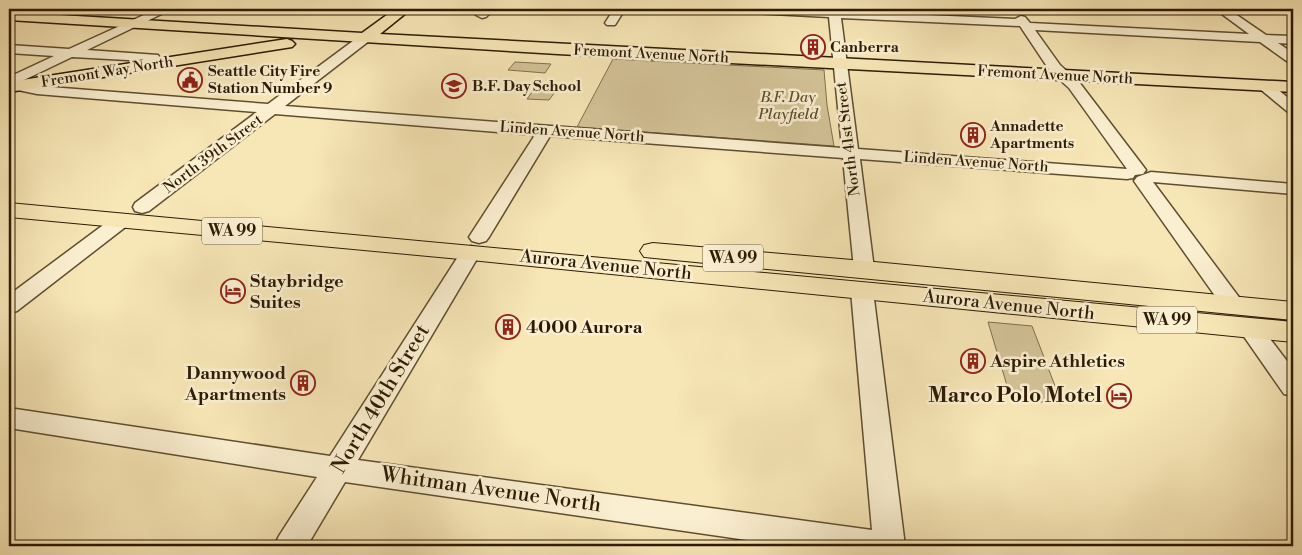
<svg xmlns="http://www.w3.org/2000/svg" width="1302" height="555" viewBox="0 0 1302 555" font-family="'Libre Bodoni',serif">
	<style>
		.green { fill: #d4c398; stroke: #806f4e }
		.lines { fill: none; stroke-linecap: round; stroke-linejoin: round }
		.minor-casing { stroke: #5f4e30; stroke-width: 3 }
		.major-casing { stroke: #2c1b04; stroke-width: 3 }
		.highway-casing { stroke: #2c1b04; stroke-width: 2 }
		.minor { fill: #faefd0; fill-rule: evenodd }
		.major { fill: #f7e6b6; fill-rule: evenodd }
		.highway { fill: #f7e6b6; fill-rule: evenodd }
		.labels { text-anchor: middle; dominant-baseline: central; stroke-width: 5; stroke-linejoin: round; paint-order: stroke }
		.far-poi-label { font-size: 15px; font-weight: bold; fill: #2c1b04; stroke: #faefd0; text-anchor: start }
		.far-street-label { font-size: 15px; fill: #2c1b04; stroke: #faefd0 }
		.far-park-label { font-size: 15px; font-style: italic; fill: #5e4d30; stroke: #faefd0 }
		.shield { fill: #faefd0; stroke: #6a5b41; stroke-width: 1 }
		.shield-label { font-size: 16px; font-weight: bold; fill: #2c1b04 }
		.street-label { font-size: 18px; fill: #2c1b04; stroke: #faefd0 }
		.poi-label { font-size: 18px; font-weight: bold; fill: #2c1b04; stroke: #faefd0; text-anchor: start }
		.near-poi-label { font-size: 21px; font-weight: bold; fill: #2c1b04; stroke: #faefd0; text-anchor: end }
		.near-street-label { font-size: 21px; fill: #2c1b04; stroke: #faefd0 }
	</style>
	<rect width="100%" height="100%" fill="#f7e6b6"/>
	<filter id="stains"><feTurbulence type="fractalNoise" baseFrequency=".004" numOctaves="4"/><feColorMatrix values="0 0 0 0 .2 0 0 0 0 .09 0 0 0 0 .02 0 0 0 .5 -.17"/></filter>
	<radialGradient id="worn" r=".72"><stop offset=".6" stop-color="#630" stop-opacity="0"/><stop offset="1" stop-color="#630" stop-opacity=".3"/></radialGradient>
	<!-- green -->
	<path class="green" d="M613 59 824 70 827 105 834 146 577 127Z
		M515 62 551 64 545 73 508 70Z
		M537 85H554L558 88 549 100 527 99Z
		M988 322 1032 326 1062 404 1011 399Z"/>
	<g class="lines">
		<defs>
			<path id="minor" d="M157 9H172L87 50 158 55 160 58 157 68H147L146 61 72 57 22 81 37 86 268 104 361 35 365 34 371 38 369 41 285 106 842 148 829 17 736 12 731 9H839L840 11 1015 19 1021 16 1025 17 1030 23 1249 34 1215 9H1228L1266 35 1293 36V44L1278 43 1293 53V63L1288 62 1260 42 1035 30 1060 65 1079 82 1143 166 1146 170 1143 174 1135 175 1133 178 1127 179 860 159 874 269 871 273 864 275 857 273 854 269 843 158 550 136 489 237 486 241 479 243 472 241 469 237 535 135 275 114 149 211 142 213 135 211 133 207 135 203 257 112 37 94 13 89 9 83V77L54 56 9 53V45L69 49ZM841 18 1020 26 1050 71 1069 88 1127 169 858 149Z
				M482 9H494L486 17 482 18 476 15Z
				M614 9H625L615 25H607L605 23Z
				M1265 82 1270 83 1293 102V113L1288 112 1260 89 1258 86 1260 83Z
				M1151 172 1293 184V194L1153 182 1241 300 1244 305 1241 310 1233 312 1225 310 1134 181 1137 177Z
				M121 215 128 217 131 221 128 225 17 311 9 313V295L114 217Z
				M471 246 478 248 481 252 358 460 872 530 851 291 854 286 862 284 870 286 873 291 905 546H788L345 482 307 546H274L279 536 317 477 9 428V408L330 456 461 252 464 248Z
				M1250 320 1258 323 1293 369V396L1284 394 1238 328 1242 323Z"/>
			<path id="major" d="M395 9H411L380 34 1293 82V92L558 54 9 20V12L362 33Z
				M287 39 292 41 295 44 292 47 9 92V82Z"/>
			<path id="highway" d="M9 203 1293 322V342L471 260 9 217Z
				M653 243 864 261 1293 302V320L644 257 640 251 644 245Z"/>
		</defs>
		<!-- minor casing -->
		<use href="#minor" class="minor-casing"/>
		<!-- major casing -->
		<use href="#major" class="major-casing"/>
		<!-- highway casing -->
		<use href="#highway" class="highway-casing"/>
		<!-- minor -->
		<use href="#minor" class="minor"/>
		<!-- major -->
		<use href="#major" class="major"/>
		<!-- highway -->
		<use href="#highway" class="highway"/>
	</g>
	<!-- icons -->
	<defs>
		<symbol id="building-ring" viewBox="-11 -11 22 22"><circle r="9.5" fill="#faefd0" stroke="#8f2418" stroke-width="1.5"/><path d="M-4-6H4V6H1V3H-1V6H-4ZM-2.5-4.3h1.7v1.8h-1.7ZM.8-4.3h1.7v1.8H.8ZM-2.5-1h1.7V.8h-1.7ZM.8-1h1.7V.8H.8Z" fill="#8f2418"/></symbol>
		<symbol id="civic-ring" viewBox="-11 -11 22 22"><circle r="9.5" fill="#faefd0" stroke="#8f2418" stroke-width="1.5"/><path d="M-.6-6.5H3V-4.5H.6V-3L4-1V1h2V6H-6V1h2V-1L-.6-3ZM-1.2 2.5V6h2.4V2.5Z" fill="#8f2418"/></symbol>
		<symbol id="school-ring" viewBox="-11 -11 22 22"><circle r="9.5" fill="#faefd0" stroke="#8f2418" stroke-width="1.5"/><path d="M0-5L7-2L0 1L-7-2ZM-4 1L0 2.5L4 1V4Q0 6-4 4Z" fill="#8f2418"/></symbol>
		<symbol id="hotel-ring" viewBox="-11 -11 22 22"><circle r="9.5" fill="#faefd0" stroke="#8f2418" stroke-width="1.5"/><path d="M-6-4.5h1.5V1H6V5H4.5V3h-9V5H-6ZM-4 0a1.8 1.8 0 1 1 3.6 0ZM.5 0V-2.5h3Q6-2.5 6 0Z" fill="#8f2418"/></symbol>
	</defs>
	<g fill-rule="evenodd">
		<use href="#building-ring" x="799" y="33" width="28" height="28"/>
		<use href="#civic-ring" x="176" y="66" width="28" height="28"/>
		<use href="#school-ring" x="440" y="72" width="28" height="28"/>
		<use href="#building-ring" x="959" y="121" width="28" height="28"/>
		<use href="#hotel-ring" x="219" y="277" width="28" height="28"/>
		<use href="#building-ring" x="494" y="313" width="28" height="28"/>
		<use href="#building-ring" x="959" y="347" width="28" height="28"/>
		<use href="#building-ring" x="289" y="369" width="28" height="28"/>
		<use href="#hotel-ring" x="1105" y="382" width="28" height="28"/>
	</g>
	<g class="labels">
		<!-- far-poi labels -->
		<g class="far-poi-label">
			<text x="830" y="47">Canberra</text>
			<text x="208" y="71">Seattle City Fire<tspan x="208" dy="17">Station Number 9</tspan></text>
			<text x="472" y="86">B.F. Day School</text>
			<text x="990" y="126">Annadette<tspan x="990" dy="17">Apartments</tspan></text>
		</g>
		<!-- far-street labels -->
		<g class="far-street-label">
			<text transform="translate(651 54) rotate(3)">Fremont Avenue North</text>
			<text transform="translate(107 72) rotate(-9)">Fremont Way North</text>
			<text transform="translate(1055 75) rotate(3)">Fremont Avenue North</text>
			<text transform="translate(572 132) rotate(4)">Linden Avenue North</text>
			<text transform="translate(848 139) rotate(-97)">North 41st Street</text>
			<text transform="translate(213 154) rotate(-37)">North 39th Street</text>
			<text transform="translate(976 162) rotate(4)">Linden Avenue North</text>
		</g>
		<!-- far-park labels -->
		<g class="far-park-label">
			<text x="788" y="97">B.F. Day<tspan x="788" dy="17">Playfield</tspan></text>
		</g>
		<!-- shield labels -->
		<g class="shield">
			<rect x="202" y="217.5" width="60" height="27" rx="4"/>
			<rect x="703" y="244.5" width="60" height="27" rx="4"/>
			<rect x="1137" y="306.5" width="60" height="27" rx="4"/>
		</g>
		<g class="shield-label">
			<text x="232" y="231">WA 99</text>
			<text x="733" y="258">WA 99</text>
			<text x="1167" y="320">WA 99</text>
		</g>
		<!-- street labels -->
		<g class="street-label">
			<text transform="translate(606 265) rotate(6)">Aurora Avenue North</text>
			<text transform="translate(1009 305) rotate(6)">Aurora Avenue North</text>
		</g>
		<!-- poi labels -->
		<g class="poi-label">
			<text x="250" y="281">Staybridge<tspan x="250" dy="21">Suites</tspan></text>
			<text x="526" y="327">4000 Aurora</text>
			<text x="990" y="361">Aspire Athletics</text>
			<text x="286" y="373" text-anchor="end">Dannywood<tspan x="286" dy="21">Apartments</tspan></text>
		</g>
		<!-- near-poi labels -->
		<g class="near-poi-label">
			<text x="1102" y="396">Marco Polo Motel</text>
		</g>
		<!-- near-street labels -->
		<g class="near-street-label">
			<text transform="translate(381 399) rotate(-59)">North 40th Street</text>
			<text transform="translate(491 490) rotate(8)">Whitman Avenue North</text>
		</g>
	</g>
	<!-- margin -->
	<rect width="1302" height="555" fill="none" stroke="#f7e6b6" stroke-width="30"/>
	<rect x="10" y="10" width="1282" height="535" fill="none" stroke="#2c1b04" stroke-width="2.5"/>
	<rect x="15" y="15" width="1272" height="525" fill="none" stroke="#2c1b04"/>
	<rect width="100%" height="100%" filter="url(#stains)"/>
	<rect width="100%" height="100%" fill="url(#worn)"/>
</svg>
